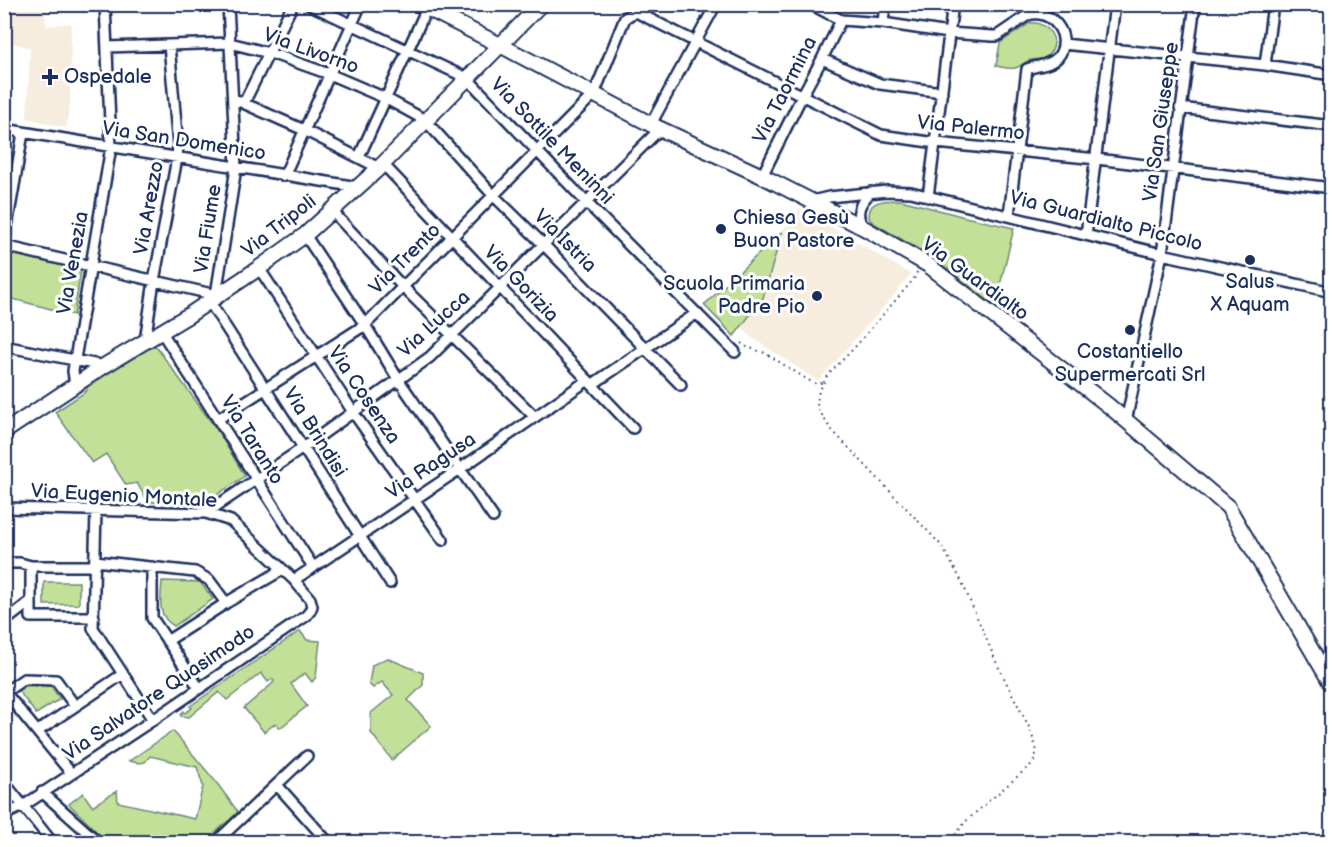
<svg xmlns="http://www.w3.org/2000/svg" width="1336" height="847" viewBox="0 0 1336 847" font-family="'Balsamiq Sans',sans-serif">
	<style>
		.built { fill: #f6eddf }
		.green { fill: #c2e098; stroke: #6e887b; stroke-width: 1.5 }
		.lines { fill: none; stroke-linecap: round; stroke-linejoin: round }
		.street-casing { stroke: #1b2f5e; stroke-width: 14 }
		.secondary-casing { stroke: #1b2f5e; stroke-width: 18 }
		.path { stroke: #1b2f5e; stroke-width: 2; stroke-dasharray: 1.5 4.5; stroke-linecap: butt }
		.street { stroke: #fff; stroke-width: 9 }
		.secondary { stroke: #fff; stroke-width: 14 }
		.poi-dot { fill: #1b2f5e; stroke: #fff; stroke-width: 2 }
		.labels { text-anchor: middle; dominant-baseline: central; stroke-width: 6; stroke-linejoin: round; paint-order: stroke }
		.street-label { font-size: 20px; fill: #1b2f5e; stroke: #fff }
		.poi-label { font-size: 20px; fill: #1b2f5e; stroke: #fff; text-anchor: start }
	</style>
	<rect width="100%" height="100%" fill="#fff"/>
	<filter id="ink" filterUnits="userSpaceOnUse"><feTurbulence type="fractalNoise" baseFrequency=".0167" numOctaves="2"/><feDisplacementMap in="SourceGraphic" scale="12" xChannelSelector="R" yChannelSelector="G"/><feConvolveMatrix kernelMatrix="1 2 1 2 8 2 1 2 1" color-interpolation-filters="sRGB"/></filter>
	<g filter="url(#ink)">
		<!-- built -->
		<path class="built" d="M4 5H44L46 26 71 23 70 104 66 128 27 118 30 48 5 40Z
			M800 209 911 274 889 301 818 381 751 337 741 327 763 298 782 232Z"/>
		<!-- green -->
		<path class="green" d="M1030 23C1047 21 1062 41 1049 54 1043 62 1035 58 1028 61 1023 63 1020 67 1015 68 1010 69 1002 67 996 66L1000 43Z
			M901 200 965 217 1014 228 995 306 932 257 872 222 869 218C868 198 886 201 901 200Z
			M782 232 763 298 734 336 704 305Z
			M8 253 81 270 74 315 5 297V272Z
			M152 341 217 430 245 476 203 504 148 502 137 483 126 485 106 454 92 463 55 412 87 391 85 382Z
			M162 581 200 582 213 599 174 626C156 616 161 598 162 581Z
			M44 582H79V604L44 605Z
			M300 631 307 640 320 641 316 677 312 682 305 673 291 684 307 706 280 728 276 723 264 732 244 708 272 684 274 681 272 679 268 682 261 673 227 700 219 692 189 717 181 716V714L184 711 185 713 192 708 190 706Z
			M387 658 423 673V685L408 700 431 726 392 760 371 733V713L393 695 382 682 373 688 369 684 372 665Z
			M26 684 51 686 60 699 36 714 18 690Z
			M173 731 216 782 238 812 205 842H107L69 804 83 793 92 806 117 791 118 802 195 819 203 786 197 767 150 756 145 762 139 763 129 761Z"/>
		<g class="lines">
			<defs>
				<path id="street" d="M308 4 467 78 586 202 735 352
					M810 4 841 20 883 23 949 33 992 36H997L1028 15C1051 7 1074 37 1058 57 1050 66 1037 65 1027 69L1009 215
					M883 23 885 4
					M1063 44 1265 65 1332 75
					M107 47 230 43 273 54 329 74 385 98 425 120 493 195 543 244 681 385
					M822 59 880 84 942 92
					M1265 65 1273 4
					M234 99 304 130 379 168
					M244 103 293 4
					M1180 108 1332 126
					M651 124 716 4
					M4 129 358 187
					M359 157 427 8
					M383 164 633 428
					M284 176 361 4
					M762 176 802 96 822 59 841 20
					M928 197 953 4
					M812 201 829 197 887 191 911 192 1162 254 1332 292
					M331 210 403 287 535 417
					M863 227C854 213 860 202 871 192
					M305 235 365 325 398 379 493 517
					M1086 235 1115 4
					M4 244 23 133
					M4 246 216 295 236 168 228 4
					M259 268 353 412 443 540
					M209 301 390 583
					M161 331 313 567
					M145 341 154 281 177 158 178 146 169 45
					M4 346 104 366
					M77 384 74 378 73 371 111 147 105 4
					M593 384 697 313
					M218 419 365 325 594 94 625 18 633 13H638L881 135 936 143 1097 159 1332 188
					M1126 421 1162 254 1195 4
					M4 508 206 513 231 521 294 580 310 599 312 606 310 611 306 616 153 720 23 806 4 815
					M96 510 93 628 153 720
					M206 513 303 448 430 357 660 129
					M95 561 195 572 209 580 226 603
					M4 563H20L31 566
					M152 567V618L199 688
					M294 580 460 469 588 380
					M94 617H31V566H95
					M4 622 31 601
					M167 641 226 603 282 570
					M4 691 71 773
					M5 692 24 679 56 680 75 706
					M38 731 123 674
					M4 782 52 842
					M277 785 328 842
					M42 792 98 842
					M216 842 307 756"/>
				<path id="secondary" d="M419 4 500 45 656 127 762 176 864 228 928 265 1109 406 1228 507 1332 685
					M4 432 104 366 189 315 259 268 305 235 379 168 541 4"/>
			</defs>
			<!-- street casing -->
			<use href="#street" class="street-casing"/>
			<!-- secondary casing -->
			<use href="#secondary" class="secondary-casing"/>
			<!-- path -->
			<path class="path" d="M917 272 914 279 855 347 827 376 818 394 817 407 830 428 941 545 961 580 998 666 1030 729 1037 751 1033 763 966 821 950 842
				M741 343 747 347 765 353 813 383H824"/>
			<!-- street -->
			<use href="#street" class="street"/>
			<!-- secondary -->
			<use href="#secondary" class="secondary"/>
		</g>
	</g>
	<!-- markers -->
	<g class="poi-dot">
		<path d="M47 68h6v6h6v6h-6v6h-6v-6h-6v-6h6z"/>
		<circle cx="721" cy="229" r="6"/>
		<circle cx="1250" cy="260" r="6"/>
		<circle cx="817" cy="296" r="6"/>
		<circle cx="1130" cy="330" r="6"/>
	</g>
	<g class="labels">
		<!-- street labels -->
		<g class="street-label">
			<text transform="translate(311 51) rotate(20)">Via Livorno</text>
			<text transform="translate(785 90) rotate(-63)">Via Taormina</text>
			<text transform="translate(1161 122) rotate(-82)">Via San Giuseppe</text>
			<text transform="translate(971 128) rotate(6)">Via Palermo</text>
			<text transform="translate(184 141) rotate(9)">Via San Domenico</text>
			<text transform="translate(552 141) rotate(46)">Via Sottile Meninni</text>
			<text transform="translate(149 208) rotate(-80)">Via Arezzo</text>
			<text transform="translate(1106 221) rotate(14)">Via Guardialto Piccolo</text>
			<text transform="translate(279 226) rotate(-38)">Via Tripoli</text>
			<text transform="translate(208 229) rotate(-81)">Via Fiume</text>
			<text transform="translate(565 241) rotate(45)">Via Istria</text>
			<text transform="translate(405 259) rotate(-45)">Via Trento</text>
			<text transform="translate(73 263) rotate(-80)">Via Venezia</text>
			<text transform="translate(975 279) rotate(36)">Via Guardialto</text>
			<text transform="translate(521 284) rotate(46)">Via Gorizia</text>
			<text transform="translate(434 324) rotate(-42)">Via Lucca</text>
			<text transform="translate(364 395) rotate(56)">Via Cosenza</text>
			<text transform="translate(315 432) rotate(58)">Via Brindisi</text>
			<text transform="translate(252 440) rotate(58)">Via Taranto</text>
			<text transform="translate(431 466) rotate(-34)">Via Ragusa</text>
			<text transform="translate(124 496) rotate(3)">Via Eugenio Montale</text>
			<text transform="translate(159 693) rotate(-34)">Via Salvatore Quasimodo</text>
		</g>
		<!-- poi labels -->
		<g class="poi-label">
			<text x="64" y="77">Ospedale</text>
			<text x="733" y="218">Chiesa Gesù<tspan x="733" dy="23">Buon Pastore</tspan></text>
			<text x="1250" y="282" text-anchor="middle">Salus<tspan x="1250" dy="23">X Aquam</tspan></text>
			<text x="805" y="284" text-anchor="end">Scuola Primaria<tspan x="805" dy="23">Padre Pio</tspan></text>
			<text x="1130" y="352" text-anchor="middle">Costantiello<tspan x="1130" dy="23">Supermercati Srl</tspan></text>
		</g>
	</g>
	<!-- margin -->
	<rect width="1336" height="847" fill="none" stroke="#fff" stroke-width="24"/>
	<rect x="12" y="12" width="1312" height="823" fill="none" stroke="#1b2f5e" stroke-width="2" filter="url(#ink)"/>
</svg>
